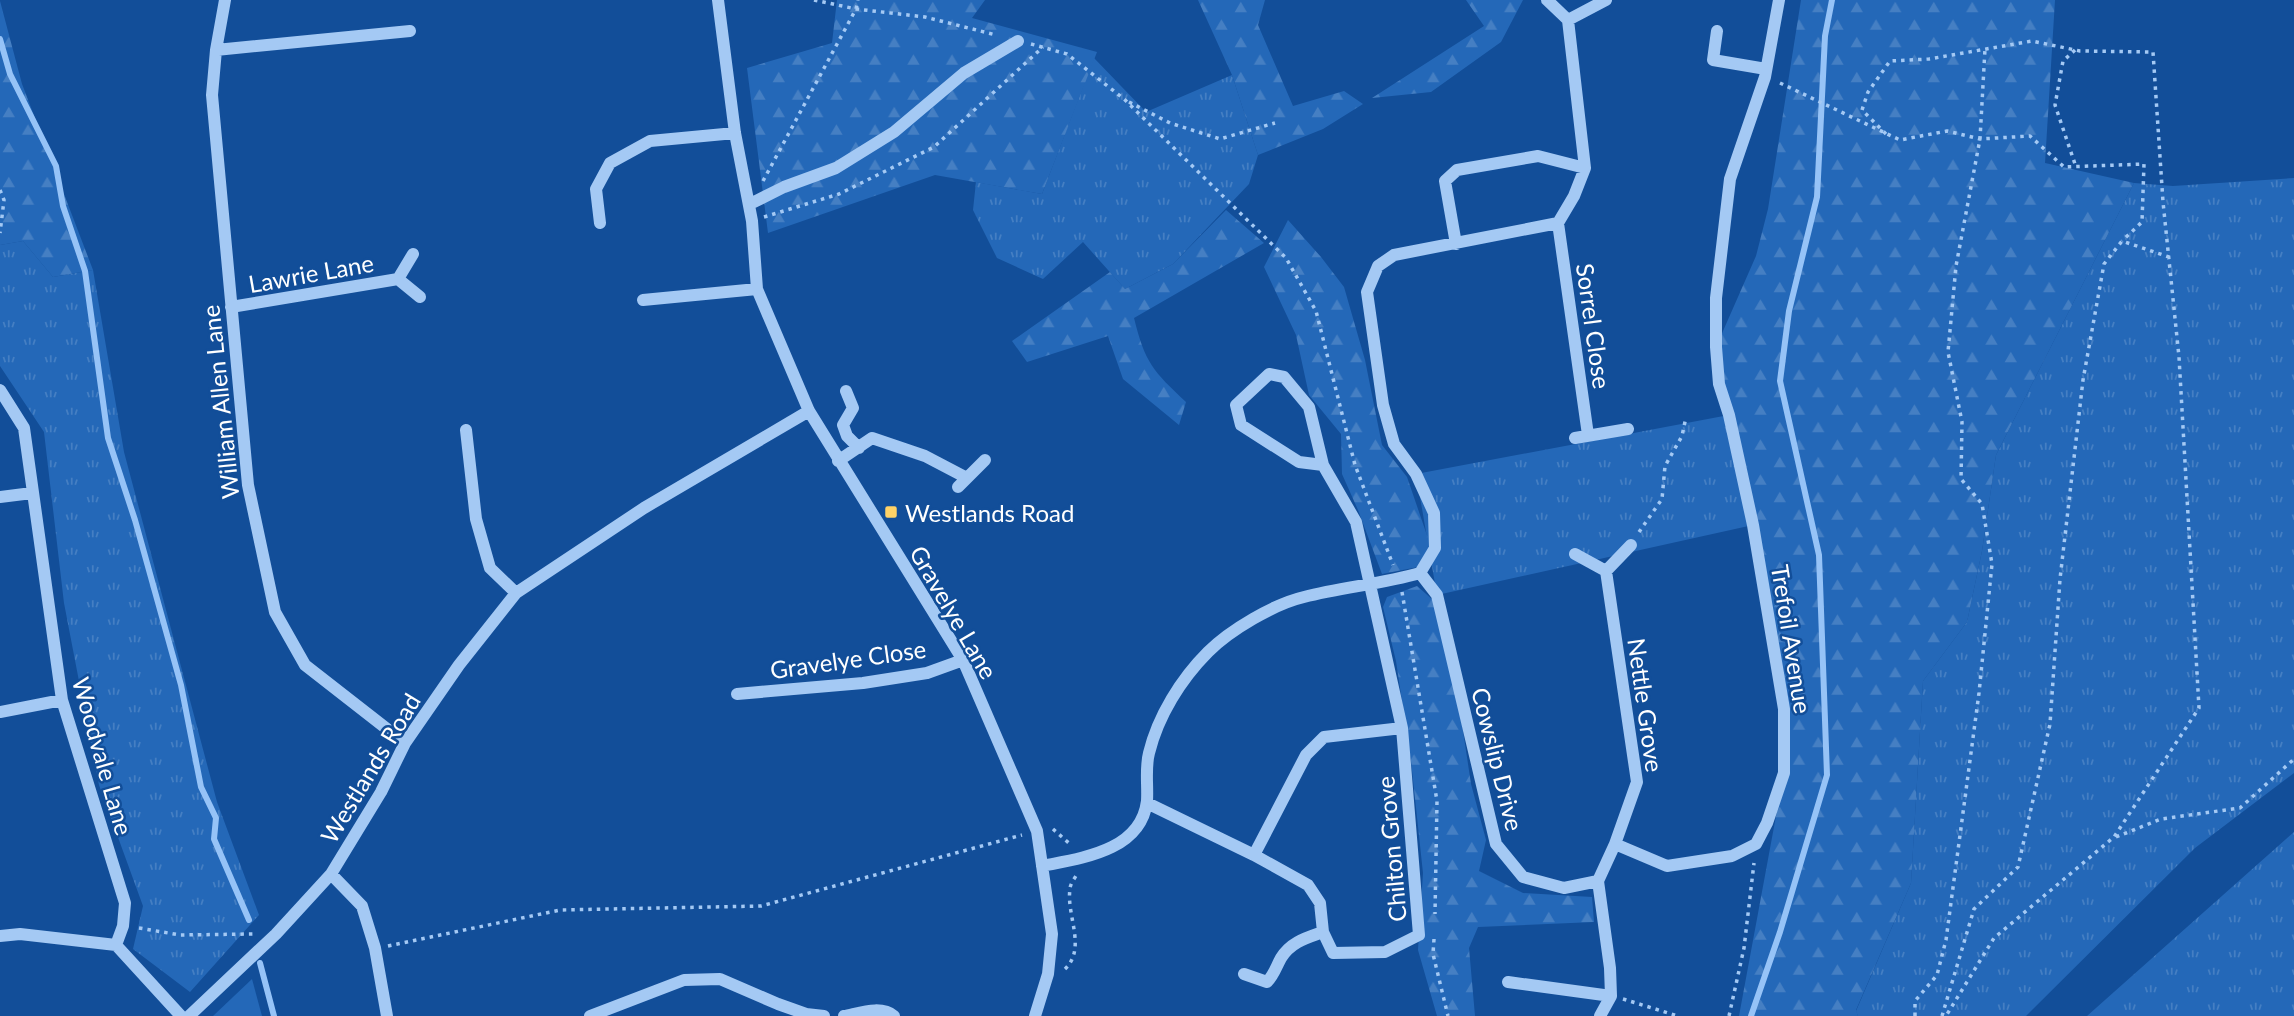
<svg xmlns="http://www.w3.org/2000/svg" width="2294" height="1016" viewBox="0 0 2294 1016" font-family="Lato,sans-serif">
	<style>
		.grass { fill: url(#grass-tufts) }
		.forest { fill: url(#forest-firs) }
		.garden { fill: #2468b8 }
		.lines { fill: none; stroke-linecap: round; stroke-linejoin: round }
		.stream { stroke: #96c3f7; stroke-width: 6 }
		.path { stroke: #a4c9f4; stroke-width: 3.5; stroke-dasharray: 3.5 5; stroke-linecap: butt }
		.minor { stroke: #a4c9f4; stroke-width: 12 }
		.poi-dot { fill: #ffd267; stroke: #124e99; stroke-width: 2.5 }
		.labels { text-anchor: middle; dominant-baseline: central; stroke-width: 5; stroke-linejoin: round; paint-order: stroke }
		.street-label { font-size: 24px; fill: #fff; stroke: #124e99 }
		.poi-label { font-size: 24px; fill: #fff; stroke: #124e99; text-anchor: start }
	</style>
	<defs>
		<pattern id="grass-tufts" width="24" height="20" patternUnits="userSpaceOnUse" patternTransform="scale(1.75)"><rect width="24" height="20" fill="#2468b8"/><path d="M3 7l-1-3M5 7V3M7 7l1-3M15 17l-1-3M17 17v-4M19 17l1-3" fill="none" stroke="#457fc3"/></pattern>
		<pattern id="forest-firs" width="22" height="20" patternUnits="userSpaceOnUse" patternTransform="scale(1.75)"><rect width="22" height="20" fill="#2468b8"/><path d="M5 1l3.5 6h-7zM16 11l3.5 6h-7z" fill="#457fc3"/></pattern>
	</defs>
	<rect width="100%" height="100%" fill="#124e99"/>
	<!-- grass -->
	<path class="grass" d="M1094 58 1146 112 1232 75 1258 155 1249 184 1173 264 1125 289 1083 242 1043 279 997 258 973 210 976 182 1042 194Z
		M2294 178V773L2195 848 2026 1016H1858L1856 1011 1911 883 1923 681 1967 622 1982 551 1996 455 2134 183 2173 186Z
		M23 241 53 277 93 270 124 452 217 802 259 915 190 992 133 949 143 906 99 785 64 603 44 432 0 366V245Z
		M1729 415 1753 525 1437 595 1416 474Z
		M2294 832V1016H2087Z"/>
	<!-- forest -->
	<path class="forest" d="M837 0H985L972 18 1097 52 1042 194 935 175 768 233 747 68 832 43Z
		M1198 0H1265L1258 25 1293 106 1344 91 1363 104 1323 129 1258 155 1232 75Z
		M1466 0H1523L1501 42 1431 92 1372 98 1484 26Z
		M1801 0H2055L2045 163 2134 183 1996 455 1982 551 1967 622 1923 681 1911 883 1856 1010 1858 1016H1739L1784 773V709L1716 347 1756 256 1768 209Z
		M0 1 22 84 93 270 53 277 23 241 0 245Z
		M1226 210 1264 243 1134 318C1145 363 1153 371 1186 402L1179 425 1123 379 1108 336 1027 362 1012 341 1110 272 1125 289 1173 264Z
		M1288 220 1321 257 1344 287 1365 360 1382 445 1407 477 1431 547 1418 567 1382 574 1358 510 1342 474 1341 434 1309 395 1296 335 1264 267Z
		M1417 586 1433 600 1457 691 1471 784 1486 840 1479 871 1523 893 1592 897 1594 922 1478 927 1469 948 1475 1016H1437L1418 950 1423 873 1411 761 1396 661 1383 607 1387 597Z"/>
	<!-- garden -->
	<path class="garden" d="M252 979 262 1016H213Z"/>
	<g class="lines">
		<!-- stream -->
		<path class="stream" d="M0 39 10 74 56 166 63 206 85 271 108 438 135 520 181 685 201 787 216 818 214 839 249 920
			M260 963 274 1016
			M1751 1016 1780 932 1827 775 1819 555 1780 381 1789 311 1817 197 1825 36 1832 0"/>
		<!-- path -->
		<path class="path" d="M814 0 856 9 925 17 996 35
			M1031 44 1067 54 1124 99 1286 258 1316 311 1355 465 1393 565
			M2075 50 2063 61 2055 105 2076 167
			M1780 83 1900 140 1947 131 1980 139 2030 136 2064 167 2144 164 2142 222 2122 241
			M1129 102 1170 123 1220 139 1275 123
			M1886 134 1862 110 1868 92 1890 61 1929 59 2032 41 2080 51 2153 52 2163 202 2179 357 2199 708 2114 837 1994 938 1946 1016
			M763 181 856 9 858 0
			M0 190 4 200 0 233
			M764 217 839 194 934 147 1043 47
			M1639 532 1662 499 1665 466 1682 436 1686 417
			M1402 592 1437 801 1435 914
			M1053 829 1071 845
			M2116 837 2161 819 2240 808 2294 759
			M139 928 180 935 253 934
			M1434 939 1433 954 1448 1016
			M388 946 560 910 761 906 1022 835
			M1065 969C1087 948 1066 915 1070 889 1070 884 1075 878 1077 874
			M1623 999 1678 1016
			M1729 1016 1744 948 1754 863
			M1915 1016V1001L1937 975 1946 940 1979 693 1992 564 1982 504 1961 479 1962 422 1948 352 1956 266 1980 139 1985 49
			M1942 1016 1974 909 2018 867 2050 724 2060 579 2083 380 2104 264 2122 241 2169 257"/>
		<!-- minor -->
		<path class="minor" d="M225 0 216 50 212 95 248 485 275 612 305 665 405 743
			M718 0 735 133 752 221 757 289 809 411 963 660 1037 831 1052 934 1048 974 1035 1016
			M1568 20 1606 0
			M1717 31 1713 60 1766 69
			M216 50 410 31
			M750 204 784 187 836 168 894 132 964 73 1018 41
			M600 223 596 189 610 163 650 141 735 133
			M1558 223 1588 435
			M1456 244 1445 181 1457 170 1538 156 1585 168
			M413 254 398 279 420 297
			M643 300 757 289
			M231 307 398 279
			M0 390 24 428 62 700 125 903 123 926 116 945
			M846 391 853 408 843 425 847 436 859 448
			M466 430 476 519 490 568 516 593
			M1575 438 1628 429
			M838 461 872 438 925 456 967 478
			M958 487 985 460
			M0 497 32 493
			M1575 554 1606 571 1631 545
			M1420 573 1437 595 1496 844 1523 877 1564 888 1598 881
			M737 694 863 683 927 673 963 660
			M0 712 62 700
			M1147 803 1254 855 1308 885 1320 903 1323 932 1333 953 1385 952 1419 935 1402 728 1356 522 1323 465 1299 462 1241 425 1236 405 1269 374 1284 377 1309 407 1323 465
			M1615 844 1667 866 1732 856 1756 844 1767 823 1784 773V709L1753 525 1729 415 1719 384 1716 347V298L1730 179 1765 77 1779 0
			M1254 855 1306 755 1324 737 1402 728
			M1042 866C1082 858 1141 851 1147 801 1148 785 1145 768 1149 753 1158 716 1181 679 1208 652 1230 630 1274 604 1304 597 1343 587 1382 584 1420 573L1435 548 1434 513 1416 474 1394 444 1383 405 1367 292 1378 266 1394 255 1558 223 1574 196 1585 168 1568 20 1547 0
			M331 874 362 906 375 948 387 1016
			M1598 881 1615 844 1637 782 1606 571
			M1598 881 1610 968 1611 996 1600 1016
			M0 936 20 934 116 945 181 1016
			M1244 974 1267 982C1274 975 1276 967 1281 958 1291 942 1306 938 1323 932
			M1508 982 1611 996
			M189 1016 276 934 331 874 381 792 405 743 459 665 516 593 644 508 809 411
			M590 1016 684 980 720 979 778 1004 806 1014 824 1016
			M844 1016C860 1013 881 1005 894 1016"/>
	</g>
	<!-- markers -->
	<rect class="poi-dot" x="884" y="505" width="14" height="14" rx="3.5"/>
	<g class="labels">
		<!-- street labels -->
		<g class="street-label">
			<text transform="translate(311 273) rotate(-10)">Lawrie Lane</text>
			<text transform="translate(1594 326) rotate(82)">Sorrel Close</text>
			<text transform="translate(220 402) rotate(-96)">William Allen Lane</text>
			<text transform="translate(954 612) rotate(60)">Gravelye Lane</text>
			<text transform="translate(1792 639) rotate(81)">Trefoil Avenue</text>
			<text transform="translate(848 659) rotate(-8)">Gravelye Close</text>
			<text transform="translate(1646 705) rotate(82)">Nettle Grove</text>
			<text transform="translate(103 756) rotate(74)">Woodvale Lane</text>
			<text transform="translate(1498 759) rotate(76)">Cowslip Drive</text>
			<text transform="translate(370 768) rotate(-59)">Westlands Road</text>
			<text transform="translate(1391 849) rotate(-95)">Chilton Grove</text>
		</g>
		<!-- poi labels -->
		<g class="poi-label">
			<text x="905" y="512">Westlands Road</text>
		</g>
	</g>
</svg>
